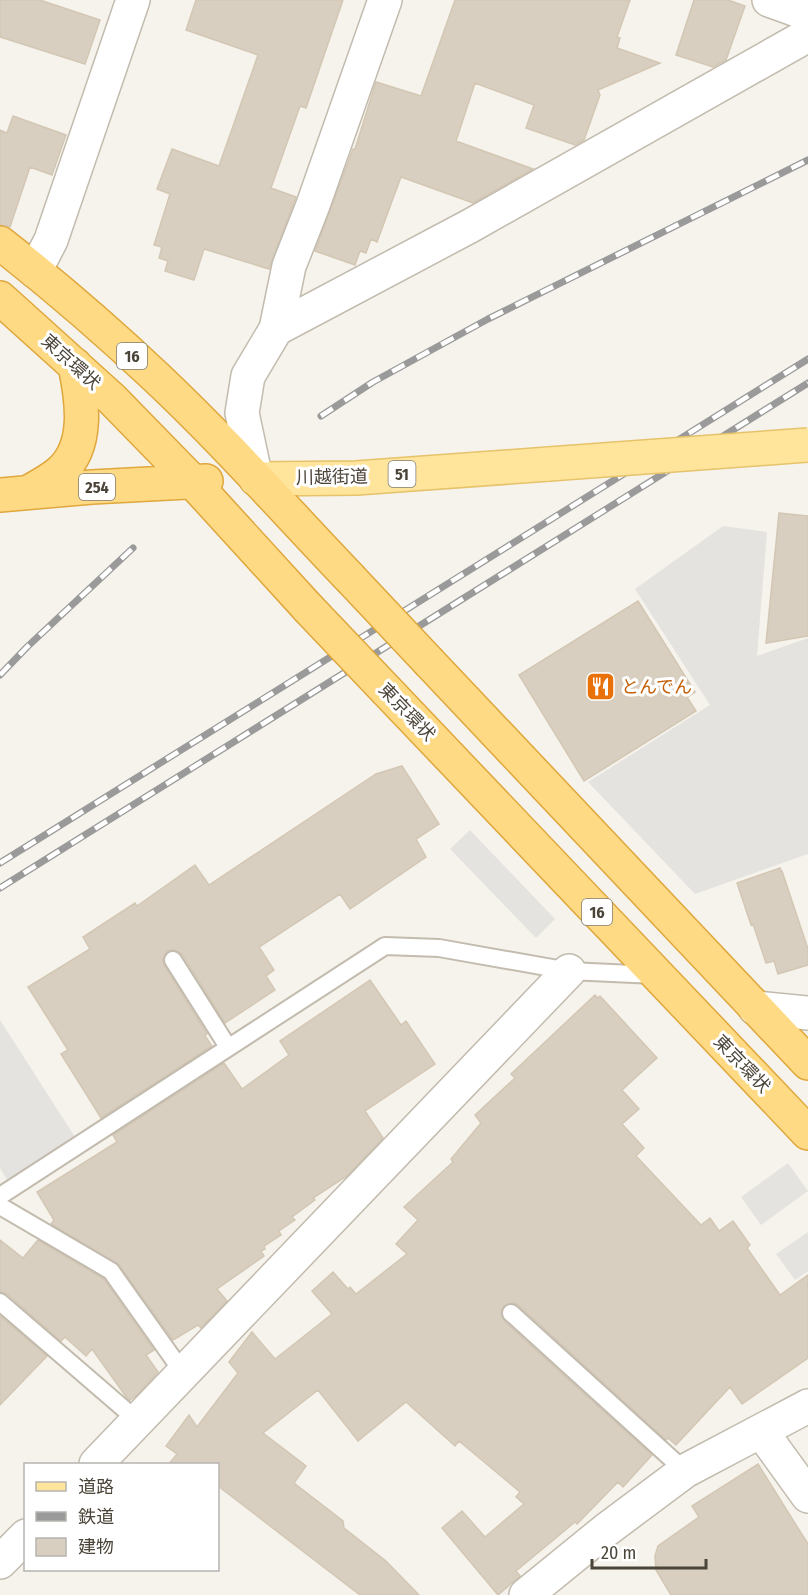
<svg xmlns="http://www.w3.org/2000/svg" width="808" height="1595" viewBox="0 0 808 1595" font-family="'Fira Sans Condensed','Noto Sans JP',sans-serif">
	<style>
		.parking { fill: #e5e3e0 }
		.building { fill: #d8cfc1; stroke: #d3c7b4; stroke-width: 1.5 }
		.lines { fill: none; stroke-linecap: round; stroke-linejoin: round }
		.service-casing { stroke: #c2bbae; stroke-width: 20 }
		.minor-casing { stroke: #c2bbae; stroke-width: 36 }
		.primary-casing { stroke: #e6c36a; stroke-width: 36 }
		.trunk-casing { stroke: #dfa73c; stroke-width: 36 }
		.service { stroke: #fff; stroke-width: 16 }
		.minor { stroke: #fff; stroke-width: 33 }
		.primary { stroke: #ffe49c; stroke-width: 33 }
		.trunk { stroke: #ffda85; stroke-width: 33 }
		.rail-casing { stroke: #9a9a9a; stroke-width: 7 }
		.rail { stroke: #fff; stroke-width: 4.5; stroke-dasharray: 14; stroke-linecap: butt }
		.primary-bridge-casing { stroke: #e6c36a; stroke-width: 36; stroke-linecap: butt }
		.trunk-bridge-casing { stroke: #dfa73c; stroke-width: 36; stroke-linecap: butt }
		.primary-bridge { stroke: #ffe49c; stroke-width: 33 }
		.trunk-bridge { stroke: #ffda85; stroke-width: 33 }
		.labels { text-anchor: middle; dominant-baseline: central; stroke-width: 6; stroke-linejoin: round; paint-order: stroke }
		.shield { fill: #fff; stroke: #817c74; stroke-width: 1.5 }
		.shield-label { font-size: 16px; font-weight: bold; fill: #4b4439 }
		.street-label { font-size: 18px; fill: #4b4439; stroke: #fff }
		.food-label { font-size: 18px; fill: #c56008; stroke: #fff; text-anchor: start }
	</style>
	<rect width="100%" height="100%" fill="#f6f3ec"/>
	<!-- parking -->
	<path class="parking" d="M723 526 767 532 757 656 808 638V854L695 894 588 782 710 705 635 589Z
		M470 830 555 919 536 938 450 849Z
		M0 1020 75 1137 7 1180 0 1168Z
		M788 1163 808 1191 761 1225 741 1197Z
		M808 1232V1271L795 1280 776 1254Z"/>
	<!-- building -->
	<path class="building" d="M0 0H40L100 20 85 64 0 37Z
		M196 0H343L306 108 300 106 271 188 296 197 269 269 204 249 194 280 165 271 168 261 159 258 162 247 154 245 170 194 157 189 172 149 219 166 258 55 186 30Z
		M455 0H630L617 37 620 38 617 48 660 63 598 90 600 95 584 140 575 145 526 128 534 105 475 83 456 141 533 169 473 203 401 177 377 242 371 239 366 253 360 251 355 265 315 251 353 149H355L376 82 421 96Z
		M694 0H728L745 6 726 60 713 67 676 55Z
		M13 116 66 135 52 175 30 167 10 227 0 225V130L7 133Z
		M779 513 808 516V636L766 643Z
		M638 601 695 692 687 697 696 711 584 781 519 675Z
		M402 766 439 824 416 839 426 857 350 909 340 894 259 947 274 970 266 976 275 990 225 1023 182 954 173 950 167 951 163 960 164 965 207 1034 205 1036 212 1046 101 1118 61 1054 68 1050 28 987 90 949 83 937 135 903 137 906 195 865 209 885 376 774Z
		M780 868 781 871H782L808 949V965L778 974 774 961 766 963 753 924 751 925 737 883Z
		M370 980 401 1025 406 1021 435 1064 365 1111 383 1138 347 1176 313 1198 315 1200 292 1217 295 1220 279 1231 281 1235 264 1246 265 1249 261 1251 264 1256 217 1289 227 1301 201 1328 198 1325 173 1340 119 1265 51 1224 54 1220 37 1192 117 1142 113 1135 224 1063 242 1089 289 1055 280 1041Z
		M595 995 598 998 600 996 657 1058 622 1090 639 1109 622 1124 644 1148 636 1156 701 1225 710 1218 719 1231 733 1221 750 1245 747 1248 780 1295 808 1275V1358L742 1404 730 1387 676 1445 668 1438 666 1440 518 1305 513 1303 504 1306 501 1311 504 1321 652 1455 623 1487 618 1482 577 1524 575 1522 516 1571 520 1576 498 1595 442 1528 462 1511 485 1537 524 1504 516 1497 520 1492 459 1441 455 1446 406 1402 358 1441 318 1390 263 1433 306 1466 294 1483 343 1521 344 1528 386 1561 419 1595H360L218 1486V1464H169L177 1454 166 1446 189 1415 197 1427 238 1373 229 1362 252 1332 275 1359 332 1314 312 1291 333 1272 348 1289 350 1287 356 1294 407 1254 396 1244 418 1220 404 1207 453 1162 451 1159 481 1123 475 1115 515 1078 511 1074Z
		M0 1240 23 1258 38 1240 104 1279 154 1350 146 1355 158 1372 137 1395 130 1400 127 1398 92 1349 86 1356 65 1337 61 1341 7 1294 0 1292Z
		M0 1316 47 1356 0 1405Z
		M758 1464 808 1544V1595H671L656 1570 655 1556 658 1546 699 1517 692 1506Z"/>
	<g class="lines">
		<defs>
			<path id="service" d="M173 960 228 1047
				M0 1196 385 946 439 948 569 971 655 975
				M0 1206 111 1271 184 1374
				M0 1302 138 1421
				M511 1313 685 1471"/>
			<path id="minor" d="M769 0 808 14
				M35 271 51 240 133 0
				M276 329 470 226 808 35
				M256 479 242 413 248 376 276 329 289 266 313 205 385 0
				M755 1008 808 1013
				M761 1431 808 1496
				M96 1464 569 971
				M0 1562 26 1536
				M526 1595 606 1530 685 1471 808 1406"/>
			<path id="primary" d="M256 479 356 478 549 464"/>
			<path id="trunk" d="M0 243C54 285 107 331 156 377 224 441 286 511 350 578
				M0 298 112 399 193 482 308 608
				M29 492C39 486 51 480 60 472 90 446 82 399 75 365
				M0 495 92 487 206 481
				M430 663 808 1063
				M387 691 808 1133"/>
		</defs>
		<!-- service casing -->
		<use href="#service" class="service-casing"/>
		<!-- minor casing -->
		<use href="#minor" class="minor-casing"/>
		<!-- primary casing -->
		<use href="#primary" class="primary-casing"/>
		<!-- trunk casing -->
		<use href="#trunk" class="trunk-casing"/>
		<!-- service -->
		<use href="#service" class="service"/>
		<!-- minor -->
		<use href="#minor" class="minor"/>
		<!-- primary -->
		<use href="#primary" class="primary"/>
		<!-- trunk -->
		<use href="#trunk" class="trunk"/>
		<defs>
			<path id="rail" d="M321 416 373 382 488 319 808 160
				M0 675 27 647 133 548
				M0 863 808 359
				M0 888 808 383"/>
		</defs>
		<!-- rail casing -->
		<use href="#rail" class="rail-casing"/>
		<!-- rail -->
		<use href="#rail" class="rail"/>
		<defs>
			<path id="primary-bridge" d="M549 464 808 445"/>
			<path id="trunk-bridge" d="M350 578 430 663
				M308 608 387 691"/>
		</defs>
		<!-- primary-bridge casing -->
		<use href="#primary-bridge" class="primary-bridge-casing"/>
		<!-- trunk-bridge casing -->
		<use href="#trunk-bridge" class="trunk-bridge-casing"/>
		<!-- primary-bridge -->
		<use href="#primary-bridge" class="primary-bridge"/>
		<!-- trunk-bridge -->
		<use href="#trunk-bridge" class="trunk-bridge"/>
	</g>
	<!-- icons -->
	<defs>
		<symbol id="restaurant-square" viewBox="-11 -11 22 22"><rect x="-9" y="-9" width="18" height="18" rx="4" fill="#e8710a" stroke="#fff"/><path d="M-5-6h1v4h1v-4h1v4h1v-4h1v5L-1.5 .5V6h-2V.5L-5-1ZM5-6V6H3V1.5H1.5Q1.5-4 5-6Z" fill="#fff"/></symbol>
	</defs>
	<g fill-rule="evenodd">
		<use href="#restaurant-square" x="584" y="670" width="33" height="33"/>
	</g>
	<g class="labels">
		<!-- shield labels -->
		<g class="shield">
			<rect x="117" y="343" width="30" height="26" rx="4.5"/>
			<rect x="388.5" y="461" width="27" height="26" rx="4.5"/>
			<rect x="79" y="474" width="36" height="26" rx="4.5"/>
			<rect x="582" y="899" width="30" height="26" rx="4.5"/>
		</g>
		<g class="shield-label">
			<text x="132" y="356">16</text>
			<text x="402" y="474">51</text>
			<text x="97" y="487">254</text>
			<text x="597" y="912">16</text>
		</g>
		<!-- street labels -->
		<g class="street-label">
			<text transform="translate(71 362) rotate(42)">東京環状</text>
			<text transform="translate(332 477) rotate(-1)">川越街道</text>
			<text transform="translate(407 712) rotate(46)">東京環状</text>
			<text transform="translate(742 1064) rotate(46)">東京環状</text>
		</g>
		<!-- food labels -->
		<g class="food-label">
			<text x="621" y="687">とんでん</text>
		</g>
	</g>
	<!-- legend -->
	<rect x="24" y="1463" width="195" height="108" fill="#ffffff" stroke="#b7b4b0" stroke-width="1.5"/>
	<rect x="36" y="1482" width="30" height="9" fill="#ffe49c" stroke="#b7b4b0" stroke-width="1.5"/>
	<text x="78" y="1493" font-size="18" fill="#4b4439">道路</text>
	<rect x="36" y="1512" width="30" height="9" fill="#9a9a9a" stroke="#b7b4b0" stroke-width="1.5"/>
	<text x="78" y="1523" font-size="18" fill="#4b4439">鉄道</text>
	<rect x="36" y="1538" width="30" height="18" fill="#d8cfc1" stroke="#b7b4b0" stroke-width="1.5"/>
	<text x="78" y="1553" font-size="18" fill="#4b4439">建物</text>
	<!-- scale -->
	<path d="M592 1559v9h114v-9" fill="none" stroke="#4b4439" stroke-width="3"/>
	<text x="601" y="1559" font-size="18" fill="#4b4439" stroke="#ffffff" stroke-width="4.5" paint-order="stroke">20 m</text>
</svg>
